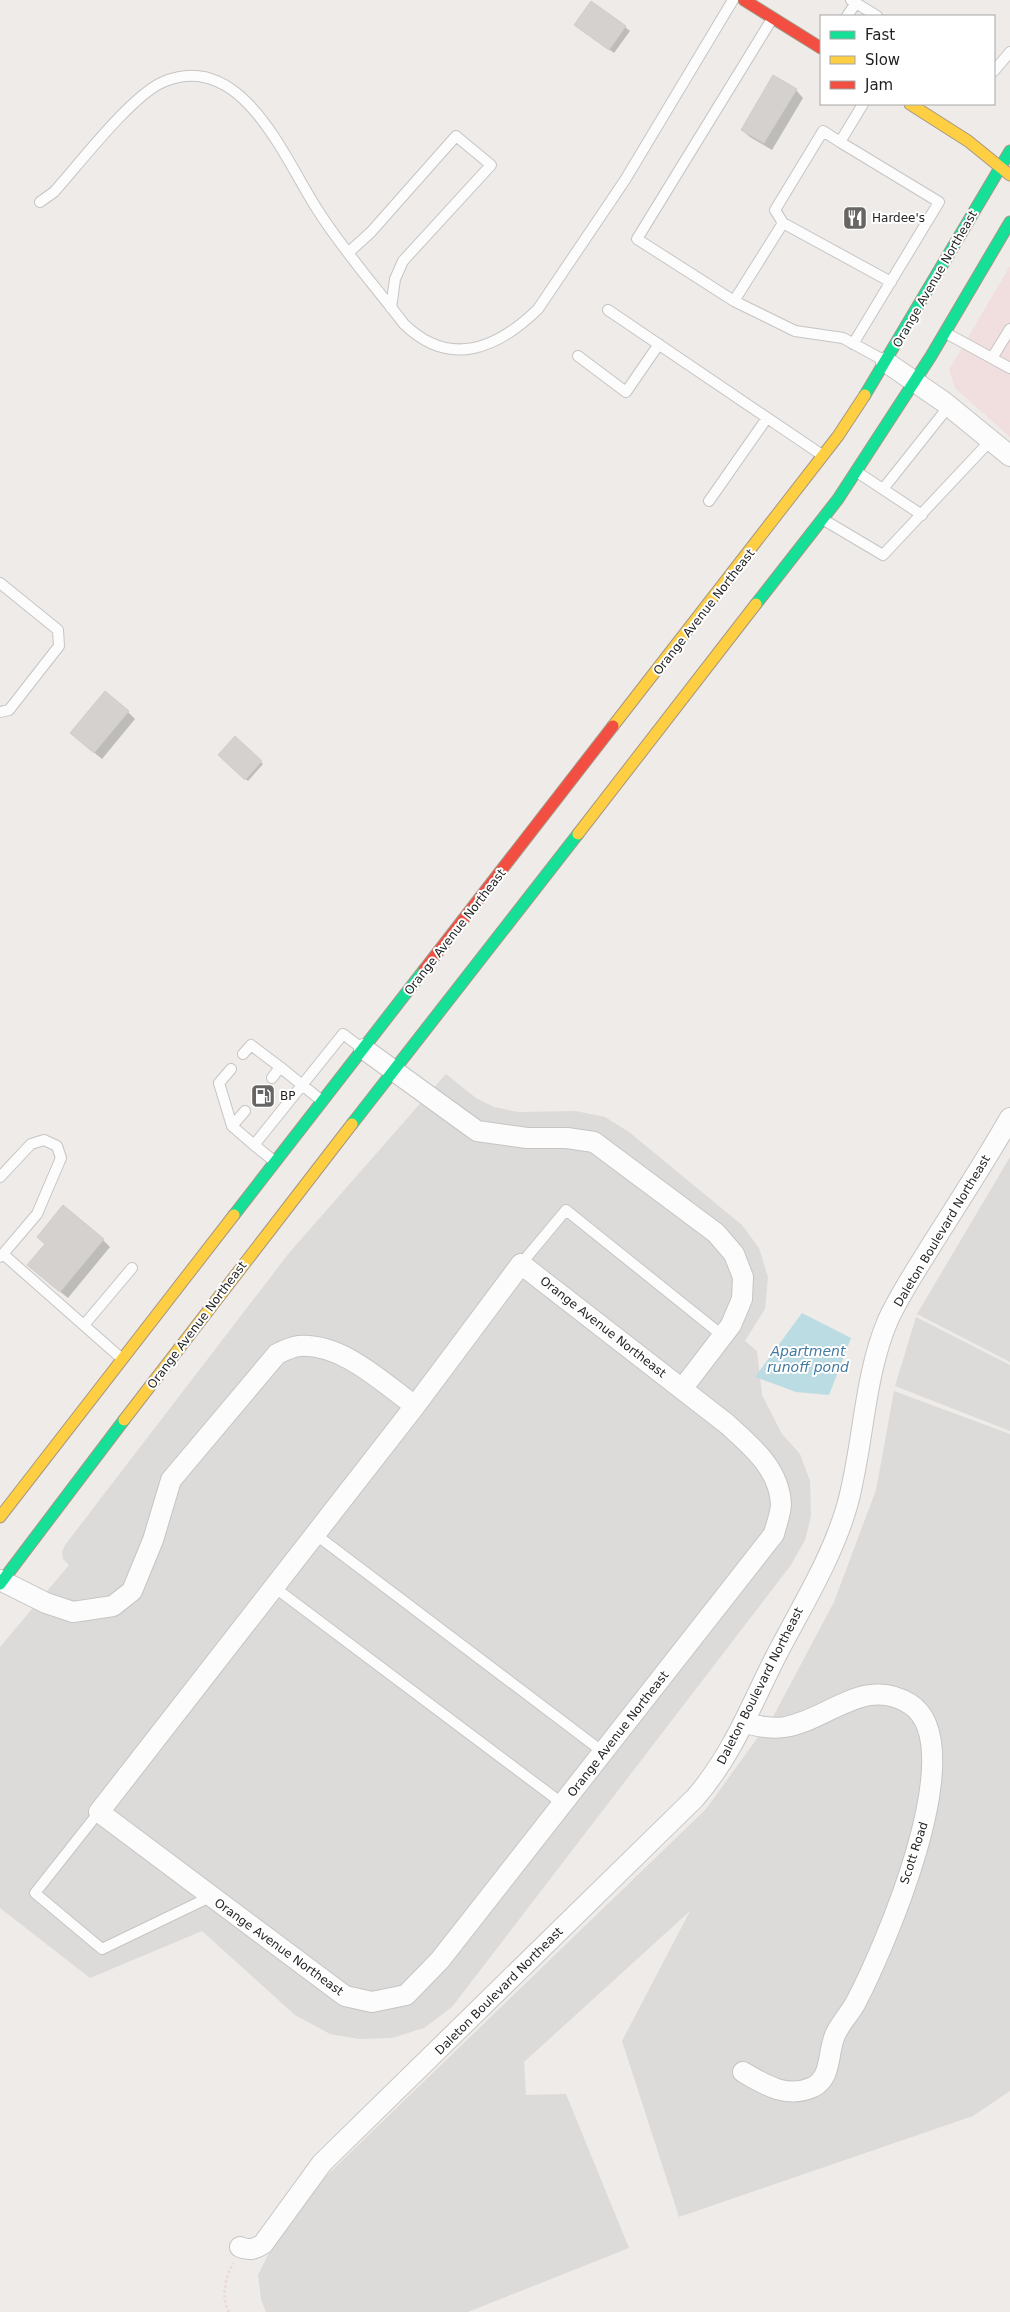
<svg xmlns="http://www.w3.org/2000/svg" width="1010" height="2312" viewBox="0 0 1010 2312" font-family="'DejaVu Sans',sans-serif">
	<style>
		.residential { fill: #dddbd9 }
		.commercial { fill: #f0dfde }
		.water { fill: #bbdce2 }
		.shadow { fill: #0003 }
		.building { fill: #d5d1cf; stroke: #d1cdc9 }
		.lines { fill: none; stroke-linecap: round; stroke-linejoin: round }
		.lane-casing { stroke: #c6c5c4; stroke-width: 12 }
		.street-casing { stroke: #c6c5c4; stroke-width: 22 }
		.fast-casing { stroke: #a59784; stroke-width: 13 }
		.slow-casing { stroke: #a59784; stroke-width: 13 }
		.jam-casing { stroke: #a59784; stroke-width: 13 }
		.path { stroke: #ebdada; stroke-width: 3; stroke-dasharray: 2.5 2.5; stroke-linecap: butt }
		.lane { stroke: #fcfcfc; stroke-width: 10 }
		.street { stroke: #fcfcfc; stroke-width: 20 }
		.fast { stroke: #16e098; stroke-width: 11 }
		.slow { stroke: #ffcf43; stroke-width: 11 }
		.jam { stroke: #f24e42; stroke-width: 11 }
		.labels { text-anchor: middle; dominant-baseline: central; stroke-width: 4; stroke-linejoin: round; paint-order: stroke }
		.poi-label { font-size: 12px; fill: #1f1f1f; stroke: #fff; text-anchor: start }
		.street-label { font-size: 12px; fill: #1f1f1f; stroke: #fff }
		.water-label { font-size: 14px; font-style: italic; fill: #437aa2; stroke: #fff }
	</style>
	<rect width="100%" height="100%" fill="#eeebe8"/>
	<!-- residential -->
	<path class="residential" d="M446 1074 476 1098 494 1107 518 1112 576 1111 605 1117 629 1132 742 1225 759 1248 768 1277 765 1309 745 1341 757 1351 762 1395 782 1434 800 1454 810 1481 811 1516 805 1540 791 1565 452 2007 424 2028 392 2038 359 2039 330 2034 295 2015 202 1931 90 1978 0 1908V1647L69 1565 63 1559 62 1552 65 1545 289 1253Z
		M1010 1157V1362L917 1314Z
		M916 1317 1010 1365V1431L895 1386Z
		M894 1391 1010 1434V2091L973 2116 679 2217 622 2041 690 1911 524 2062 526 2095 566 2094 629 2248 468 2312H266L261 2299 258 2275 271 2249 323 2179 706 1809 774 1715 834 1602 876 1490Z"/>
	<!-- commercial -->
	<path class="commercial" d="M1010 266V437L955 388 949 370Z"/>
	<!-- water -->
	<path class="water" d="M802 1313 851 1338 829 1395 796 1392 755 1377Z"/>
	<!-- shadow -->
	<path class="shadow" d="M576 25 625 27 630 31 614 53Z
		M796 90 803 98 772 150 750 137 742 130Z
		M128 712 135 719 102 759 79 740Z
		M235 738 263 764 248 781 220 755Z
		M103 1240 110 1247 68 1298 37 1273Z"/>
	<!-- building -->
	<path class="building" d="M591 1 626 26 609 50 574 25Z
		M773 75 797 89 764 143 741 130Z
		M105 691 129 711 94 753 70 733Z
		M235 736 262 761 245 780 218 755Z
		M63 1205 104 1239 60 1292 27 1265 45 1244 37 1237Z"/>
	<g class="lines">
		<defs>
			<path id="lane" d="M851 0 877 16
				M847 16 856 3
				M772 19 637 239 734 301 795 331 843 338 885 361
				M994 71 1010 52
				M840 142 823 131 775 210 783 223 891 282
				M40 202 54 192C80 163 131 96 163 82 242 48 285 160 317 209 342 249 375 286 404 324 450 369 498 348 538 309L625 180 733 0
				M349 252 371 232 456 136 491 165 403 261 395 279 391 308
				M734 301 783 223
				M608 310 822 455
				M946 333 1010 368
				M853 344 939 202 840 142 863 104
				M578 356 626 392 659 344
				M992 358 1010 329
				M857 472 922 515
				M883 489 949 406
				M709 501 767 418
				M824 520 883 555 990 441
				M0 583 58 630 59 646 9 710 0 712
				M243 1054 251 1045 280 1067
				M231 1069 219 1083 232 1126
				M272 1078 280 1067 322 1101
				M245 1111 232 1126 254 1145
				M274 1161 254 1145 343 1034 363 1049
				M0 1177 31 1144 44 1140 57 1146 61 1158 37 1214 3 1254
				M0 1257 3 1254 121 1358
				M521 1264 566 1210 723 1336
				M84 1325 132 1268
				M315 1534 603 1752
				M274 1587 563 1804
				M99 1812 35 1893 102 1949 210 1897"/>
			<path id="street" d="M886 362 944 402 1010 456
				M364 1049 477 1131 527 1138H567L594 1142 716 1233 734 1254 743 1277 742 1299 731 1325 682 1389
				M0 1580 46 1603 73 1612 113 1606 132 1591 153 1540 171 1480 277 1354C283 1351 291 1347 299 1346 342 1343 382 1382 415 1406L99 1812 345 1996 372 2002 406 1995 440 1960 774 1534C776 1525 781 1513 781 1504 779 1468 751 1446 727 1424L521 1264 415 1406
				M743 2072C765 2085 787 2099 813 2087 833 2077 827 2050 836 2033 841 2023 849 2014 855 2004 882 1953 974 1745 910 1704 865 1675 828 1720 785 1727 771 1729 758 1726 744 1723
				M240 2247C249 2251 255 2249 263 2244L322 2163 695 1798C733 1754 751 1705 777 1654 802 1606 832 1558 847 1506 864 1445 863 1379 888 1320 901 1292 918 1267 934 1241 960 1200 986 1160 1010 1118"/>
			<path id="fast" d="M865 395 1010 151
				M756 604 838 499 931 356 1010 222
				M352 1124 578 834
				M234 1215 424 970
				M0 1584 124 1420"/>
			<path id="slow" d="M910 104 968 141 1010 175
				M613 726 838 436 865 395
				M578 834 756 604
				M124 1420 352 1124
				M0 1517 234 1215"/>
			<path id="jam" d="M744 0 821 48
				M424 970 613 726"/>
		</defs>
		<!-- lane casing -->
		<use href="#lane" class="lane-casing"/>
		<!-- street casing -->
		<use href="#street" class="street-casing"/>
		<!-- fast casing -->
		<use href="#fast" class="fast-casing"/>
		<!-- slow casing -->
		<use href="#slow" class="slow-casing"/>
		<!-- jam casing -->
		<use href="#jam" class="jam-casing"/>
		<!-- path -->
		<path class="path" d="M229 2312C221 2297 225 2278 233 2263"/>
		<!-- lane -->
		<use href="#lane" class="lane"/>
		<!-- street -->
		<use href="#street" class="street"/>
		<!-- fast -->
		<use href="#fast" class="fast"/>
		<!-- slow -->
		<use href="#slow" class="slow"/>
		<!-- jam -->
		<use href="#jam" class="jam"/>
	</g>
	<!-- icons -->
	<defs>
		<symbol id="restaurant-square" viewBox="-11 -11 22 22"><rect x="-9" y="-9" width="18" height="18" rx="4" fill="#676665" stroke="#fff"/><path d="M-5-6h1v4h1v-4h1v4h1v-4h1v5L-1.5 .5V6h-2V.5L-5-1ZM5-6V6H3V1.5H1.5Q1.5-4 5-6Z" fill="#fff"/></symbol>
		<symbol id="fuel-square" viewBox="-11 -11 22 22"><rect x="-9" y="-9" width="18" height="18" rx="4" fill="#676665" stroke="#fff"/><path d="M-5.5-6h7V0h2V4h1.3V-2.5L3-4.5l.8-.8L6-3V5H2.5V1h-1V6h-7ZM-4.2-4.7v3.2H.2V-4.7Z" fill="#fff"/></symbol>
	</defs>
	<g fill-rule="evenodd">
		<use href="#restaurant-square" x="841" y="204" width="28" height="28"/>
		<use href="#fuel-square" x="249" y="1082" width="28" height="28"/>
	</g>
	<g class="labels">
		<!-- poi labels -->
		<g class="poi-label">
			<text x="872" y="218">Hardee's</text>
			<text x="280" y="1096">BP</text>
		</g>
		<!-- street labels -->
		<g class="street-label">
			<text transform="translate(935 279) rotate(-60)">Orange Avenue Northeast</text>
			<text transform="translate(704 612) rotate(-52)">Orange Avenue Northeast</text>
			<text transform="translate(455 932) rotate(-52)">Orange Avenue Northeast</text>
			<text transform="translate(942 1231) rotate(-59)">Daleton Boulevard Northeast</text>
			<text transform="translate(197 1325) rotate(-53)">Orange Avenue Northeast</text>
			<text transform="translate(603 1327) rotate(38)">Orange Avenue Northeast</text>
			<text transform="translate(760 1686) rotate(-63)">Daleton Boulevard Northeast</text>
			<text transform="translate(618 1734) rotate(-52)">Orange Avenue Northeast</text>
			<text transform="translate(914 1853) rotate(-72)">Scott Road</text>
			<text transform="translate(279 1947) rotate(36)">Orange Avenue Northeast</text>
			<text transform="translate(499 1991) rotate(-45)">Daleton Boulevard Northeast</text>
		</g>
		<!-- water labels -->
		<g class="water-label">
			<text x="808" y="1351">Apartment<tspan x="808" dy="16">runoff pond</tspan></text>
		</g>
	</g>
	<!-- legend -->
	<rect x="820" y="15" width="175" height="90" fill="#ffffff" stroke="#a5a5a5"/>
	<rect x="830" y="31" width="25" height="8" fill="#16e098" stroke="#a5a5a5"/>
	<text x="865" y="40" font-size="15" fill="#1f1f1f">Fast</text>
	<rect x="830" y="56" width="25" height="8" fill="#ffcf43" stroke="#a5a5a5"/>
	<text x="865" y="65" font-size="15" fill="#1f1f1f">Slow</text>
	<rect x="830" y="81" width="25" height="8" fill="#f24e42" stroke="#a5a5a5"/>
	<text x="865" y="90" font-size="15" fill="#1f1f1f">Jam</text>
</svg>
